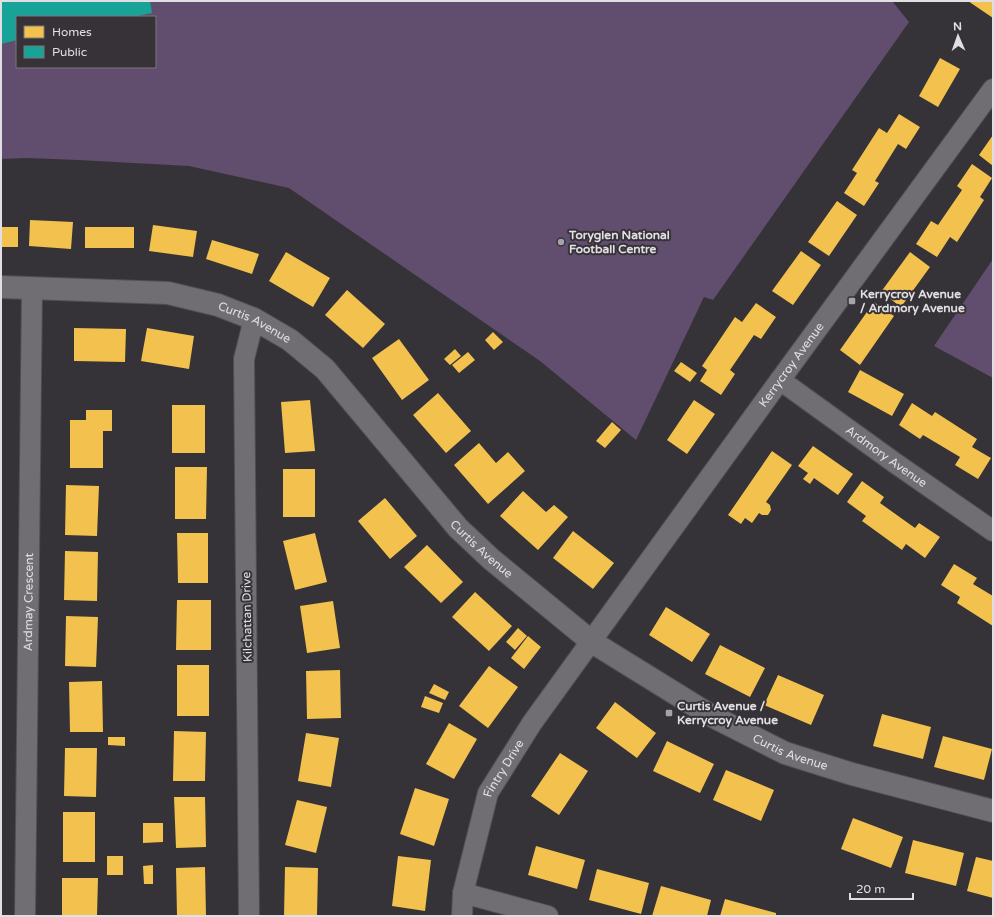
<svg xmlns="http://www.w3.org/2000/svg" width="994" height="917" viewBox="0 0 994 917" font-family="'Varela Round',sans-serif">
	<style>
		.green { fill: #614d6d; fill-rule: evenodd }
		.homes { fill: #f2c14e }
		.public { fill: #17a398 }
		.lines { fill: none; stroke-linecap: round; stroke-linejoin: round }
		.minor-casing { stroke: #514f52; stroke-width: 22 }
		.tertiary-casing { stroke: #514f52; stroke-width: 24 }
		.minor { stroke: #706e72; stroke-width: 20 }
		.tertiary { stroke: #706e72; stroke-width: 22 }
		.poi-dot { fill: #a5a3a7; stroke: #363238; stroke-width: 1.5 }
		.labels { text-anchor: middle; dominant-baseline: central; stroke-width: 4; stroke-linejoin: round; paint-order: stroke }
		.poi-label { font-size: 12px; font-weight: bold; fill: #e1dfe3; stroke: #363238; text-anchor: start }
		.street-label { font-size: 12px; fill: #e1dfe3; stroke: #363238 }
	</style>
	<rect width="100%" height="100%" fill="#353337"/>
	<!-- green -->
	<path class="green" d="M1 1H892L909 22 713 300 704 297 636 440 540 361 289 188 189 166 78 160 27 158 1 159ZM17 17H155V67H17Z
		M993 259V378L934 346Z"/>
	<!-- homes -->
	<path class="homes" d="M968 1H993V18Z
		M940 58 960 69 938 107 919 96Z
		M899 114 920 127 906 149 898 144 875 181 879 183 864 206 844 193 857 173 852 170 879 128 887 133Z
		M993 135V166L979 155Z
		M972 164 992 178 980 197 984 200 957 242 950 237 937 257 916 244 931 221 938 225 962 190 957 186Z
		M837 201 857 215 829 256 808 242Z
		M30 220 73 222 71 249 29 246Z
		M153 225 197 231 193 257 149 251Z
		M1 227H18V247H1Z
		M85 227H134V248H85Z
		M212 240 259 254 252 274 206 259Z
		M801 251 821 265 793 305 772 291Z
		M286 252 330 278 313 307 269 281Z
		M910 252 930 267 901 307 881 292Z
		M347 290 385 324 363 348 325 315Z
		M874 302 894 316 860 365 840 350Z
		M756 303 776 317 761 339 754 335 730 370 735 374 721 395 700 381 707 370 702 366 735 317 742 322Z
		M74 328 126 329 125 362 74 361Z
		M147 328 194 336 189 369 141 361Z
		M493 332 503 342 494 350 485 340Z
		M399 339 429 380 402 400 372 358Z
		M455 349 461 356 450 365 444 359Z
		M468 352 475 360 459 373 452 365Z
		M681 362 697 373 690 382 674 371Z
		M860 370 904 394 892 416 848 392Z
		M438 393 471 431 446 453 413 415Z
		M310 400 315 451 285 453 281 402Z
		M694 400 715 414 687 454 667 440Z
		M912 403 932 416 935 412 977 439 972 447 991 458 978 479 955 465 960 457 923 435 920 439 899 425Z
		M172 405H205V453H172Z
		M86 410H112V431H103V468H70V420H86Z
		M612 422 621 430 605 448 596 441Z
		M479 443 496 463 508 452 525 471 488 504 454 465Z
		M813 446 853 474 838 495 814 478 810 484 803 479 808 473 798 466Z
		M772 451 792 465 766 502 770 505 771 510 768 515H762L759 513 752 523 745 518 741 524 728 515Z
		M175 467H207L206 519H175Z
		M283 469H315V517H283Z
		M862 481 884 497 880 503 915 528 919 523 940 537 925 558 906 544 902 550 862 521 866 516 847 502Z
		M66 485 99 486 97 536 65 535Z
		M523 491 546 512 554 505 568 517 538 550 500 516Z
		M385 498 417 536 390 559 358 521Z
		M573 531 614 563 593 589 553 558Z
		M177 533H208V583H178Z
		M315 533 327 582 295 590 283 541Z
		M427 545 463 582 441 603 404 567Z
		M65 551 98 552 97 601 64 600Z
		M954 564 977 578 973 584 993 596V626L957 603 960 597 941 585Z
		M475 592 512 626 489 651 452 617Z
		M177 600H211V650H176Z
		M333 601 340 648 307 653 300 606Z
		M666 607 710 634 692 662 649 635Z
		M66 616 98 617 96 667 65 666Z
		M518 628 527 636 515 650 506 642Z
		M528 636 541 647 524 669 511 658Z
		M720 645 765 668 750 697 705 674Z
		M177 665H209V716H177Z
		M489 666 518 687 488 728 459 706Z
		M340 670 341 718 307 719 306 671Z
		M778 675 824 695 811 725 764 705Z
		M102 681 103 732H70L69 682Z
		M434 684 449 692 445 700 429 693Z
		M425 696 443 703 439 713 421 707Z
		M615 702 656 733 637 758 596 728Z
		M882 714 931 727 923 759 873 746Z
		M449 723 477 739 454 779 426 764Z
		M174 731 206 732 205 781H173Z
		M306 733 339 738 331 787 298 781Z
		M943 736 992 749 984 780 934 767Z
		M108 737H125V746L108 745Z
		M667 741 714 764 700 793 653 771Z
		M65 748H97L96 797 64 796Z
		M560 753 588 771 559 815 531 796Z
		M726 770 774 790 761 821 713 800Z
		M415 788 449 799 434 846 400 834Z
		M174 797H205L206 847 176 848Z
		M297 800 327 807 316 853 285 845Z
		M63 812H95V862H63Z
		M853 818 903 837 891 868 841 849Z
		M143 823H163V842L143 843Z
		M913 840 964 853 956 886 905 873Z
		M536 846 585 860 577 889 528 875Z
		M107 856H123V875H107Z
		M398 856 431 860 425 911 392 906Z
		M976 857 993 861V898L967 891Z
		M153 865V884H144L143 866Z
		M205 867 206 916H177L176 868Z
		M285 867 318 868 317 916H284Z
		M597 869 649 883 641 914 589 900Z
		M62 878H98L97 916H62Z
		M661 886 711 900 707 916H652Z
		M725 899 776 913V916H720Z"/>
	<!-- public -->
	<path class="public" d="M1 1H150L152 13 133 17H17V40L1 44Z"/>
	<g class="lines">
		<defs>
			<g id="minor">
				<path id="s1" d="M780 380 895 463 993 531"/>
				<path d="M463 893 548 916"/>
				<path id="s2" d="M25 916 32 288"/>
				<path d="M249 916 244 359 254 319"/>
				<path id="s3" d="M462 916 463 893 488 793 532 723 780 380 993 89"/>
			</g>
			<g id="tertiary">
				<path id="s4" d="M1 287 168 293 218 305 254 319 290 340 325 369 458 528 491 559 592 642 710 715 785 753 852 774 993 811"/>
			</g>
		</defs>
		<!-- minor casing -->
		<use href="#minor" class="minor-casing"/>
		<!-- tertiary casing -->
		<use href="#tertiary" class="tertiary-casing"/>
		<!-- minor -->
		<use href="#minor" class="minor"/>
		<!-- tertiary -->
		<use href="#tertiary" class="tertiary"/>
	</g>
	<!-- markers -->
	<g class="poi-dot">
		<circle cx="561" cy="242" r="4"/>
		<rect x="848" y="297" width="8" height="8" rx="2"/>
		<rect x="665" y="709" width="8" height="8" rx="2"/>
	</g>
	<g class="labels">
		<!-- poi labels -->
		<g class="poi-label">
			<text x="569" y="235">Toryglen National<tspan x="569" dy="14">Football Centre</tspan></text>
			<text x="860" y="294">Kerrycroy Avenue<tspan x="860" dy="14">/ Ardmory Avenue</tspan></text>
			<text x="677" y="706">Curtis Avenue /<tspan x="677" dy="14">Kerrycroy Avenue</tspan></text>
		</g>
		<!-- street labels -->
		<g class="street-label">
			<text stroke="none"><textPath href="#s4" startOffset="259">Curtis Avenue</textPath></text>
			<text stroke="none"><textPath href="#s3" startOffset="651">Kerrycroy Avenue</textPath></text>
			<text stroke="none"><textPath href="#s1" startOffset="131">Ardmory Avenue</textPath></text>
			<text stroke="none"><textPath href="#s4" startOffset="583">Curtis Avenue</textPath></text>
			<text stroke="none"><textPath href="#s2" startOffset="314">Ardmay Crescent</textPath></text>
			<text transform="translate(247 617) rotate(-91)">Kilchattan Drive</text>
			<text stroke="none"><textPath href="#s4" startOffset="955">Curtis Avenue</textPath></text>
			<text stroke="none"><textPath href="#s3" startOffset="155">Fintry Drive</textPath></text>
		</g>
	</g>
	<!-- border -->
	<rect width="994" height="917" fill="none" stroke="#e1dfe3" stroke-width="4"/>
	<!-- legend -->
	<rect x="16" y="16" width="140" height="52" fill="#363238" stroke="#7a777c"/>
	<rect x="24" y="26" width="20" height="12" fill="#f2c14e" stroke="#7a777c"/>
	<text x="52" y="36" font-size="12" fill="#e1dfe3">Homes</text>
	<rect x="24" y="46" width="20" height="12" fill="#17a398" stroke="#7a777c"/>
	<text x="52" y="56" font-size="12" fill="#e1dfe3">Public</text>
	<!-- north arrow -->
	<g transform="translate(958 36) rotate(358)" stroke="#363238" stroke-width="3" paint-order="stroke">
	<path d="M0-3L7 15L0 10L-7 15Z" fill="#e1dfe3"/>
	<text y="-6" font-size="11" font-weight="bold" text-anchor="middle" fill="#e1dfe3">N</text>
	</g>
	<!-- scale -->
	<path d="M850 893v6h63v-6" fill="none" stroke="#e1dfe3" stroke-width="2"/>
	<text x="856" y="893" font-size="12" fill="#e1dfe3" stroke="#363238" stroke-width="3" paint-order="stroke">20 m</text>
</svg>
